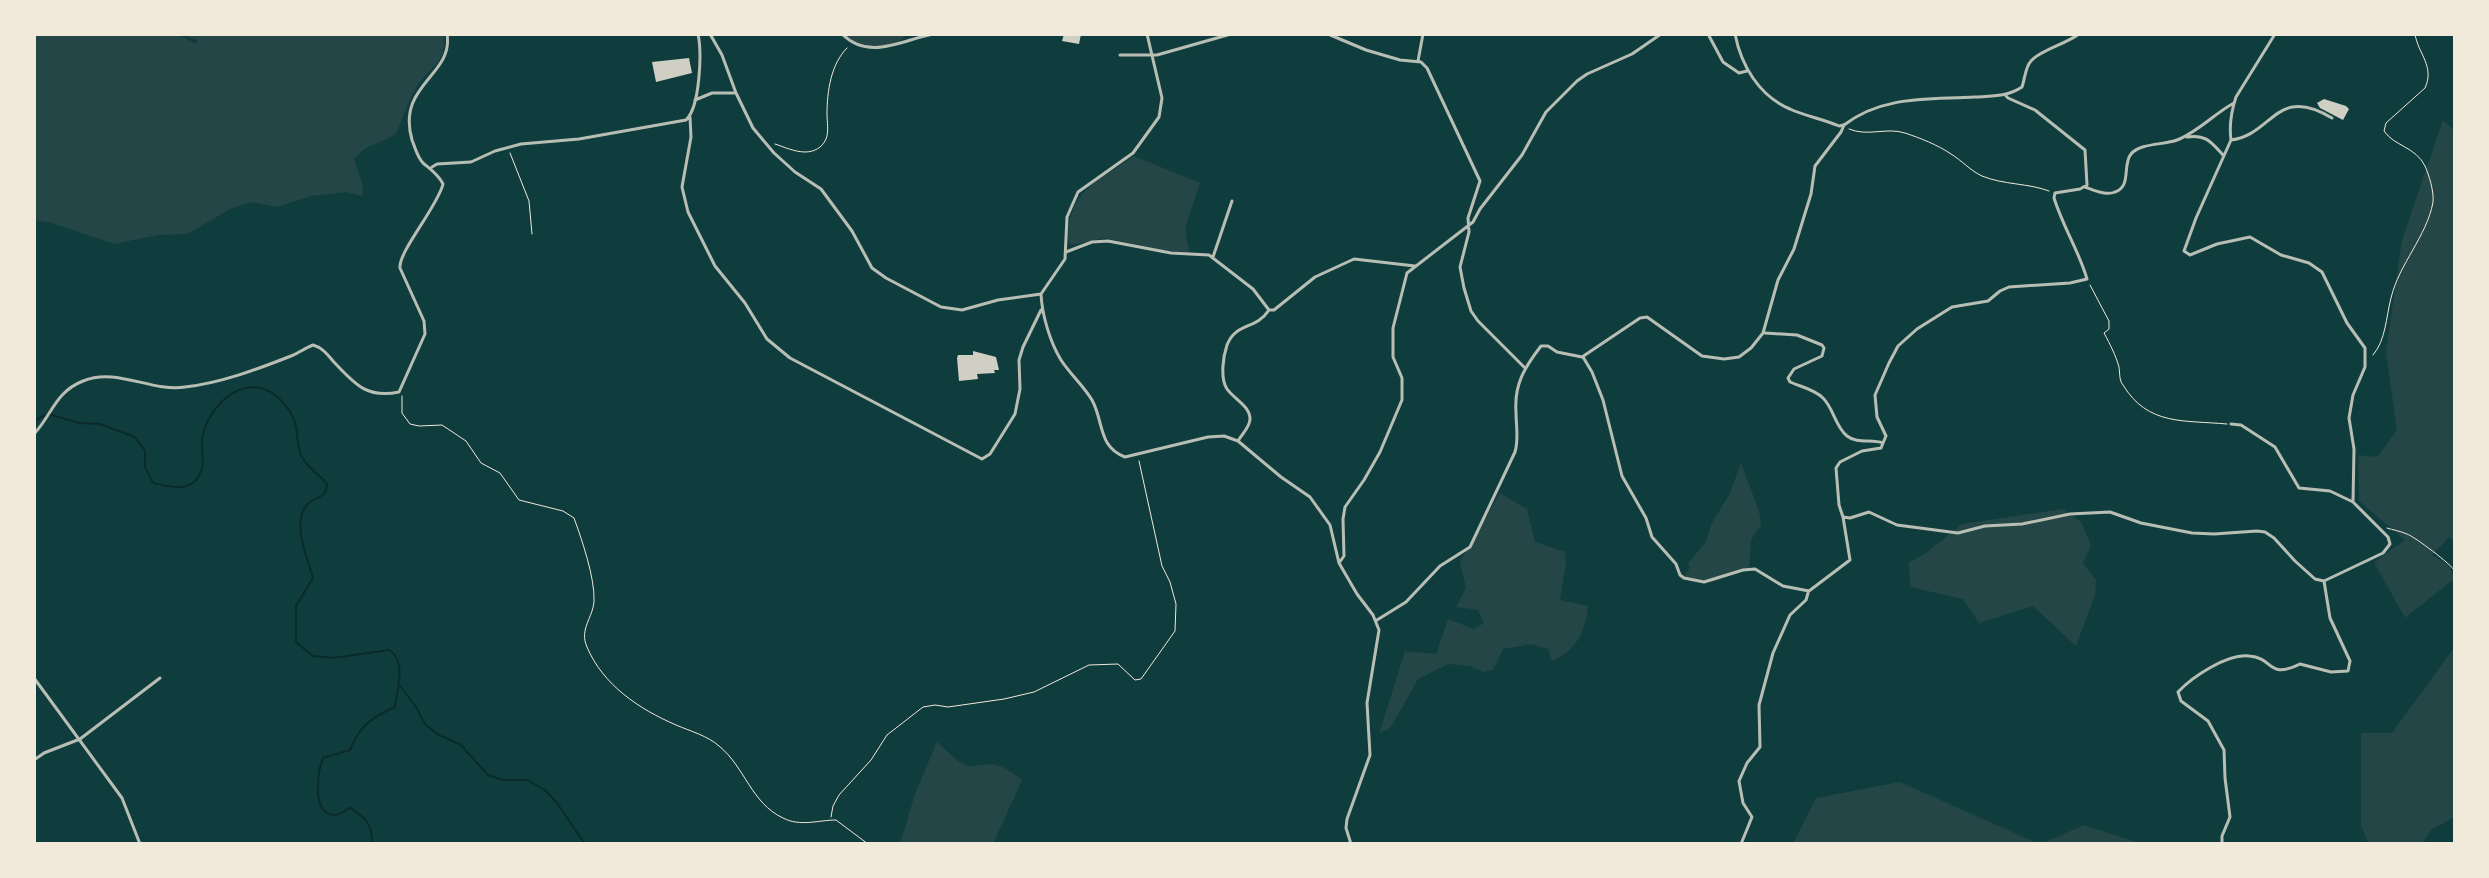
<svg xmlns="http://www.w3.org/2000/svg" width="2489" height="878" viewBox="0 0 2489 878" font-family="Overpass,sans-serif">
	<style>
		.green { fill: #244646 }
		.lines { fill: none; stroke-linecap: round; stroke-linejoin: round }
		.stream { stroke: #0a2a2b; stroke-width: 2 }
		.building { fill: #cfcfc3 }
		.path { stroke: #f1e9da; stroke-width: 1 }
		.minor { stroke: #b8beb3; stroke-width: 3 }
		.tertiary { stroke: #b8beb3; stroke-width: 3 }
	</style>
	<rect width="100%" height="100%" fill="#0f3d3e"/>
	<!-- green -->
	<path class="green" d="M34 34H177L196 44 198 41 182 34H202L201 37 203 34H443C449 64 428 66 416 88 407 103 403 120 395 135L364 149 354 159 362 183 363 196 346 192 311 196 277 207 252 202 232 208 187 234 158 235 114 244 52 223 34 220 36 149 34 147Z
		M842 34H907L894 46C874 46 857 49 842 34Z
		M2443 120 2455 131V541L2449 537 2432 555 2448 565 2455 578 2405 618 2374 562 2405 540 2359 501 2358 455 2377 457 2397 430 2386 352 2402 240Z
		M1134 156 1200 183 1185 228 1189 252 1161 250 1105 238 1070 245C1067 237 1068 229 1070 220 1077 185 1109 175 1134 156Z
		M1741 463 1759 511 1761 525 1751 540 1749 569 1712 582 1684 578 1690 567 1688 563 1706 542 1711 525 1730 493Z
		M1500 493 1527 509 1535 542 1565 552 1566 563 1560 600 1588 606C1585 632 1577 650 1552 661L1548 649 1531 644 1503 649 1493 670 1484 672 1470 666 1448 664 1418 679 1391 727 1379 734 1405 651 1436 654 1448 619 1474 629 1484 623 1478 610 1456 607 1466 588 1460 562Z
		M2063 509 2081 522 2091 545 2083 563 2096 580 2095 595 2076 646 2033 606 1979 623 1963 599 1910 587 1909 562 1925 554 1962 524Z
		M2455 641V817L2432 829 2422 844H2369L2361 826V733H2392L2453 649Z
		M937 742 958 761 970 767C995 761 1002 765 1022 780L993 844H900L915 794Z
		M1900 782 2039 844H1793L1816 798Z
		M2084 825 2142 844H2041Z"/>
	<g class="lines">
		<!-- stream -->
		<path class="stream" d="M34 422 43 416 52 415 79 423 100 424 135 437 145 451V467L153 483C168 486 189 493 199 476 207 464 199 448 203 434 213 396 256 367 285 405 303 426 293 439 302 457 307 467 320 475 327 484 326 500 315 495 307 505 291 523 308 559 313 578L296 606V642L313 656 333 658 389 650C407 661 397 689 395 707 372 717 359 726 350 750L323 758C318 771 311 812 333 815 339 816 345 810 350 808 365 816 373 826 372 844
			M398 683 416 707 425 724 437 734 461 745 488 775 503 780H527L545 790 557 803 585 844"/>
	</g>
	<!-- building -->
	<path class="building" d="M1064 34H1081L1079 44 1062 41Z
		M689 58 692 73 656 82 652 62Z
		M2324 99 2346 106 2349 109 2343 120 2320 108 2317 103Z
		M973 351 996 357 999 370H994L995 373 977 374 978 379 959 381 957 358 958 355H973Z"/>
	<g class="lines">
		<!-- path -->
		<path class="path" d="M1849 129C1868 137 1886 127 1905 133 1920 138 1938 145 1951 154 1961 160 1971 171 1982 176 2004 185 2028 183 2049 191
			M775 144C784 147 795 152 805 152 814 152 822 148 826 139 829 132 827 122 827 114 827 91 831 64 847 48
			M510 153 529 201 532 234
			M2090 285 2109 321V329L2104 333C2110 344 2116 356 2119 367 2120 374 2119 380 2123 385 2148 426 2184 420 2227 424
			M2373 355C2386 340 2386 317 2391 298 2399 264 2427 236 2433 202 2434 191 2429 175 2425 166 2416 147 2394 146 2384 131L2386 123 2425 88C2435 66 2418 54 2415 34
			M402 396V413L410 424 419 426 442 425 466 441 481 463 500 473 519 500 563 511 574 518C582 540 595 578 594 601 593 618 579 629 587 647 603 685 639 709 676 725 690 731 708 736 719 746 745 767 751 803 783 818 800 827 819 820 836 820L868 844
			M2387 528C2393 530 2400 531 2407 534 2415 537 2451 564 2455 571
			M831 817 833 806 839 795 871 760 887 735 923 707 935 705 948 707 1004 699 1034 692 1089 665 1118 664 1135 680 1141 679 1175 631 1176 604 1170 582 1162 566 1139 461"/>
		<!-- minor -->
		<path class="minor" d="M710 34 722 55 736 93 753 128 774 153 795 172 821 189 852 231 872 268 886 278 941 307 962 310 998 300 1041 294
			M842 34C869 61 902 40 933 34
			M1328 34 1366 50 1400 60 1421 62 1427 68 1480 181 1468 218 1469 232 1460 267 1464 288 1471 311 1478 321 1524 367
			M1708 34 1723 62 1739 73 1747 71
			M1120 55H1157L1231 34
			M1418 61 1423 34
			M695 100 712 93H736
			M690 117 691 137 682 187 688 212 715 266 745 303 767 339 790 358 982 459 990 454 1015 414 1020 389 1019 360 1023 347 1041 310
			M2187 137C2206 134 2211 142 2223 155
			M2231 140C2273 135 2276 84 2332 118
			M432 167 437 164 471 162 495 151 521 144 579 139 686 120C700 107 702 53 698 34
			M2085 187C2094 190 2106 196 2115 192 2132 186 2122 165 2131 154 2140 143 2164 145 2177 140 2198 132 2215 113 2234 103
			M1066 252 1092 242 1108 241 1171 253 1209 255 1253 289 1269 310H1274L1315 277 1354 259 1415 266
			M1213 257 1232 201
			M1041 294C1042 315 1050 342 1061 360 1070 374 1083 385 1092 400 1104 422 1098 447 1125 457L1208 437 1224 436 1238 441 1281 477 1310 497 1330 525 1339 563 1357 594 1373 615 1379 630 1367 703 1370 755 1347 819 1346 828 1351 844
			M1041 294 1065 259 1067 217 1078 192 1133 153 1159 117 1162 98 1147 34
			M1765 333 1797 335 1822 345 1824 348 1822 356 1794 369 1788 378 1790 382C1801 387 1814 389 1823 398 1834 409 1835 426 1847 436 1857 444 1872 439 1883 443L1881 448 1862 451 1840 462 1836 468 1839 505 1843 517 1850 518 1869 512 1897 525 1958 533 1985 526 2022 524 2070 514 2110 512 2141 523 2192 533 2214 534 2257 531 2265 532 2274 538 2295 561 2315 579 2324 581
			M1583 357 1592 372 1603 400 1622 476 1646 518 1652 537 1676 564 1680 575 1684 578 1704 582 1743 570 1755 569 1783 586 1809 591 1850 560 1843 517
			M2231 424 2241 425 2275 447 2299 488 2330 491 2353 502
			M34 434C52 415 55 392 83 381 117 367 150 392 185 387 221 383 258 369 291 356 299 353 305 348 313 345 323 348 327 354 333 361 354 383 366 399 399 392L425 334 424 321 400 268C398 252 438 206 443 184 438 174 430 169 423 163 417 157 415 147 412 140 396 84 454 76 447 34
			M1238 441C1242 434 1250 427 1250 419 1250 406 1234 399 1227 389 1220 378 1223 357 1227 345 1236 322 1256 330 1269 310
			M1883 443 1886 436 1877 417 1875 395 1889 363 1898 346 1917 329 1952 307 1988 301 2000 291 2009 287 2070 283 2087 279C2079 251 2063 227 2054 198L2055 193 2080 189 2087 185 2085 150 2035 110 2008 98 2006 96
			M1339 563 1344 556 1343 519 1345 507 1364 480 1380 452 1402 400V378L1393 357V328L1407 273 1473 222 1480 209 1522 155 1546 112 1577 81 1587 74 1632 54 1661 34
			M1377 620 1406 602 1440 566 1470 547 1515 452C1519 439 1516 426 1516 412 1514 385 1524 368 1541 346H1548L1557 352 1582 357 1640 318 1647 317 1702 356 1724 359 1739 357 1751 348 1763 333 1778 280 1794 249 1811 194 1815 166 1841 132 1844 125 1839 126C1823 119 1805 116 1790 109 1759 96 1741 65 1735 34
			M34 760 44 753 80 739 160 678
			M1741 844 1752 817 1743 803 1739 781 1747 763 1760 747 1759 705 1773 653 1790 615 1806 600 1808 593
			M2222 844V836L2230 817 2225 778 2224 750 2208 721 2181 701 2178 692C2192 677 2228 653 2249 656 2275 658 2267 680 2300 664L2331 672 2348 671 2350 661 2330 618 2324 581 2383 553 2390 544 2388 537 2353 502 2354 449 2349 418 2353 395 2365 367V348L2347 323 2322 272 2309 263 2281 255 2250 237 2217 244 2190 255 2184 251 2196 218 2231 140C2229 125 2231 112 2236 97L2275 34"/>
		<!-- tertiary -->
		<path class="tertiary" d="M1844 125C1883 95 1929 100 1975 97 1992 96 2007 97 2022 87 2025 79 2025 67 2031 61 2040 50 2066 44 2079 34
			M34 678 122 798 140 844"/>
	</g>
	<!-- border -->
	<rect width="2489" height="878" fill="none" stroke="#f1e9da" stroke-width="72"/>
</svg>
